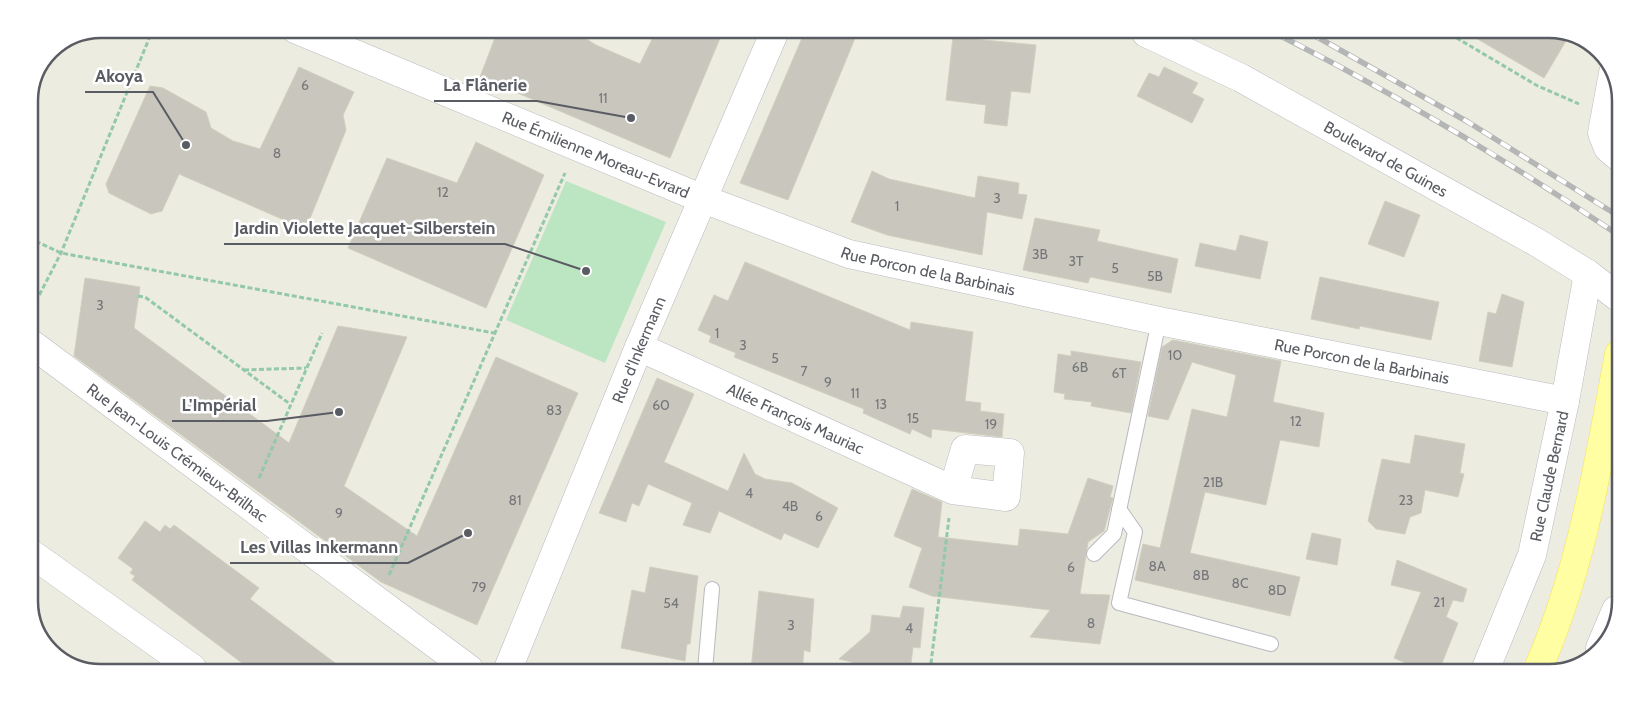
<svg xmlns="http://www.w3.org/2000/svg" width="1650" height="702" viewBox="0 0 1650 702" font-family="Cabin,sans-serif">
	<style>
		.green { fill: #bbe6c1 }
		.building { fill: #c8c6bd; stroke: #d2cfbe }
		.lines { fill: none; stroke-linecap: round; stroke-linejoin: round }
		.service-casing { stroke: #b8bac0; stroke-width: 16 }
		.minor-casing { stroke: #b8bac0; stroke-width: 29 }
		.tertiary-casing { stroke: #b8bac0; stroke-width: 29 }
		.secondary-casing { stroke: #bbbdc5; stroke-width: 29 }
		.primary-casing { stroke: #f8e24e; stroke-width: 29 }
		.path { stroke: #93c8aa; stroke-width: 3; stroke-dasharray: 5 2.5; stroke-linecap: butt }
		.service { stroke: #fff; stroke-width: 14 }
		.minor { stroke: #fff; stroke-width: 28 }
		.tertiary { stroke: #fff; stroke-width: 28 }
		.secondary { stroke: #fff; stroke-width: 28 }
		.primary { stroke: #fffea3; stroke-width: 28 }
		.rail-casing { stroke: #b4b5b5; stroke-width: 5.5 }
		.rail { stroke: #fff; stroke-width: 4; stroke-dasharray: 11; stroke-linecap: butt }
		.tertiary-bridge-casing { stroke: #b8bac0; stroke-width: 29; stroke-linecap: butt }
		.tertiary-bridge { stroke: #fff; stroke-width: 28 }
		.labels { text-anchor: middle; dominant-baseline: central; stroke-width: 5; stroke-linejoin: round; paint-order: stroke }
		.number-label { font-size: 14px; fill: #757679 }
		.street-label { font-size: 16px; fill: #595c62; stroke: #fff }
		.rim { fill: none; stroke: #595c62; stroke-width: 2.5 }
		.leader { fill: none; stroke: #595c62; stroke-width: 2 }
		.callout-dot { fill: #595c62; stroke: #fff; stroke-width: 2 }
		.callout-label { font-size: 18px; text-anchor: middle; font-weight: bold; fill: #595c62; stroke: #fff; stroke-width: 5; stroke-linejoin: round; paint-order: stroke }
	</style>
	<rect width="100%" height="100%" fill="#edece0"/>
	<!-- green -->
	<path class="green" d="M566 181 666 222 605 363 506 320Z"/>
	<!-- building -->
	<path class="building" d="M498 30H572L596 45 640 64 656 31H723L670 158 480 77Z
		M805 31H858L788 200 740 183Z
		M1469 34H1570L1544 78Z
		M953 37 1036 45 1030 93 1011 91 1007 126 984 123 986 105 946 100Z
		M299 67 354 92 343 115 346 130 309 221 300 227 179 174 162 211 151 214 109 193 106 184 150 86 163 88 206 112 211 128 233 141 260 149Z
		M1164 67 1198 83 1192 93 1204 99 1192 123 1137 96 1149 73 1159 77Z
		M476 142 544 175 486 308 348 248 387 158 457 183Z
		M872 171 889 179 975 198 978 176 1019 183 1018 194 1027 195 1022 219 987 212 982 255 887 235 851 222Z
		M1385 201 1420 215 1404 257 1368 244Z
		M1035 218 1100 230 1097 241 1178 259 1171 293 1090 277 1088 283 1023 270Z
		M1240 235 1268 242 1260 279 1195 266 1200 243 1236 251Z
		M745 262 910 330 911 322 973 332 965 401 981 403 980 411 1004 414 1002 437 932 429 931 438 912 429 910 434 863 413 864 409 734 357 736 353 709 342 711 336 698 330 714 295 728 301Z
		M1320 277 1439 302 1431 340 1360 326 1359 329 1311 319Z
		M85 278 140 287 134 328 289 443 338 326 407 337 344 486 417 536 496 357 578 393 477 625 381 582 74 356Z
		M1502 294 1524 302 1512 367 1479 361 1488 312 1496 314Z
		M1173 340 1281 361 1273 402 1324 413 1319 447 1280 440 1266 505 1205 492 1190 553 1300 577 1290 616 1135 580 1143 544 1160 548 1192 409 1227 417 1236 375 1192 362 1168 420 1148 416 1162 347Z
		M1071 351 1141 362 1131 413 1091 406 1092 402 1064 399 1065 394 1054 392 1058 354 1071 356Z
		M657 378 694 394 664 462 728 491 744 453 755 474 765 479 792 483 838 508 818 548 784 533 781 540 719 511 710 533 683 525 692 503 648 484 639 506 632 503 626 522 599 513Z
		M1415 435 1465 444 1460 473 1464 474 1458 497 1425 490 1421 513 1410 517 1405 534 1376 529 1368 521 1382 459 1410 464Z
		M1088 478 1113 486 1110 497 1113 498 1104 531 1088 542 1080 594 1110 595 1100 644 1030 637 1050 610 932 596 909 587 922 548 894 536 912 489 942 502 938 537 1018 546 1020 529 1068 534Z
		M145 521 160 532 165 525 170 529 174 525 259 588 250 599 343 669H250L132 580 135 576 130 573 133 569 118 558Z
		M1312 533 1341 539 1337 565 1306 559Z
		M1397 560 1467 589 1463 602 1453 600 1446 617 1458 623 1438 673H1429L1394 658 1421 592 1391 585Z
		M650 567 698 576 690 644H687L685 661 621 648 632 590 645 593Z
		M759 591 814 599 810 652 804 650 802 671 751 670Z
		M903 606 924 608 920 648 913 647 910 671H851L852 662 839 659 870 632 872 615 900 618Z"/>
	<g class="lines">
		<defs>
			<path id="service" d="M1119 509 1135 532 1119 603 1271 644
				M1094 554 1114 534 1159 321
				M705 670 712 589"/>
			<g id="minor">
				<path id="s1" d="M295 29 703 199 849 254 1159 321 1565 401"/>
				<path id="s2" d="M29 342 469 669"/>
				<path id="s3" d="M639 347 953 490 1006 497 1010 453 965 449 953 490"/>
				<path d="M29 552 192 668"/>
				<path id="s4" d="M508 669 639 347 775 31"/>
			</g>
			<g id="tertiary">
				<path id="s5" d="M1146 33 1241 78 1536 242 1588 274 1606 288"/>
				<path d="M1600 648 1616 610"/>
				<path id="s6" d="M1484 673 1532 555 1565 401 1588 274"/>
			</g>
			<path id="secondary" d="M1613 73 1602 133 1608 148 1620 158"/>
			<path id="primary" d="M1536 673C1581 573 1599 461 1619 354"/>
		</defs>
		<!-- service casing -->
		<use href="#service" class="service-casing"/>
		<!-- minor casing -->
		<use href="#minor" class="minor-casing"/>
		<!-- tertiary casing -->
		<use href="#tertiary" class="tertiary-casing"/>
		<!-- secondary casing -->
		<use href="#secondary" class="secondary-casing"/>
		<!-- primary casing -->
		<use href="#primary" class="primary-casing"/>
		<!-- path -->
		<path class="path" d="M1450 34 1536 85 1579 104
			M29 238 61 253 494 333
			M1617 260 1620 248
			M138 296 145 297 290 404
			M29 315 61 253 153 29
			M244 370 306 368
			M259 478 322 333
			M389 575 565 173
			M930 671 949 518"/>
		<!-- service -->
		<use href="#service" class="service"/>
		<!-- minor -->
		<use href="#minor" class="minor"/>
		<!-- tertiary -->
		<use href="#tertiary" class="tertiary"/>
		<!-- secondary -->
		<use href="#secondary" class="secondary"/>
		<!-- primary -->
		<use href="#primary" class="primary"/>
		<defs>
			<path id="rail" d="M1275 33C1394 93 1510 162 1620 236
				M1310 33 1468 122 1620 217"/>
		</defs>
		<!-- rail casing -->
		<use href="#rail" class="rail-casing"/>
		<!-- rail -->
		<use href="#rail" class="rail"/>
		<defs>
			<path id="tertiary-bridge" d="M1606 288 1619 298"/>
		</defs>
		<!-- tertiary-bridge casing -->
		<use href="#tertiary-bridge" class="tertiary-bridge-casing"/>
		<!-- tertiary-bridge -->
		<use href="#tertiary-bridge" class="tertiary-bridge"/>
	</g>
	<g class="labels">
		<!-- number labels -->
		<g class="number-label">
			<text x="305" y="85">6</text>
			<text x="603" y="98">11</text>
			<text x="277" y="153">8</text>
			<text x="443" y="192">12</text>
			<text x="997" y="198">3</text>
			<text x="897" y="206">1</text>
			<text x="1040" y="254">3B</text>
			<text x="1076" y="261">3T</text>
			<text x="1115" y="268">5</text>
			<text x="1155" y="276">5B</text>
			<text x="100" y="305">3</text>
			<text x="717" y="333">1</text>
			<text x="743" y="345">3</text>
			<text x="1175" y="355">10</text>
			<text x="775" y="358">5</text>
			<text x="1080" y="367">6B</text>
			<text x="804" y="371">7</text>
			<text x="1119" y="373">6T</text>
			<text x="828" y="382">9</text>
			<text x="855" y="393">11</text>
			<text x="881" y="404">13</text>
			<text x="661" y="405">60</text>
			<text x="554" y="410">83</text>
			<text x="913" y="418">15</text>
			<text x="1296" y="421">12</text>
			<text x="991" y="424">19</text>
			<text x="1213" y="482">21B</text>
			<text x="749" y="493">4</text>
			<text x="515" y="500">81</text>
			<text x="1406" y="500">23</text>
			<text x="790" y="506">4B</text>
			<text x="339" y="513">9</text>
			<text x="819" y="516">6</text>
			<text x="1157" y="566">8A</text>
			<text x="1071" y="567">6</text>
			<text x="1201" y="575">8B</text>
			<text x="1240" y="583">8C</text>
			<text x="479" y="587">79</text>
			<text x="1277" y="590">8D</text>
			<text x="1439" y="602">21</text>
			<text x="671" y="603">54</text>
			<text x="1091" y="623">8</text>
			<text x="791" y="625">3</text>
			<text x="909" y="628">4</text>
		</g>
		<!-- street labels -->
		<g class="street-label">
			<text stroke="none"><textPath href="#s1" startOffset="326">Rue Émilienne Moreau-Evrard</textPath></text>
			<text stroke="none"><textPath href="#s5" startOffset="271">Boulevard de Guines</textPath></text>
			<text stroke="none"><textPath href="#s1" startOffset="679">Rue Porcon de la Barbinais</textPath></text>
			<text stroke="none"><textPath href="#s4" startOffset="345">Rue d'Inkermann</textPath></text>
			<text stroke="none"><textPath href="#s1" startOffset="1122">Rue Porcon de la Barbinais</textPath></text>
			<text stroke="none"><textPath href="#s3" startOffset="172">Allée François Mauriac</textPath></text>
			<text stroke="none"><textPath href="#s2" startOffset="185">Rue Jean-Louis Crémieux-Brilhac</textPath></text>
			<text stroke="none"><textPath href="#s6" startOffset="208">Rue Claude Bernard</textPath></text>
		</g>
	</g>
	<!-- crop -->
	<path d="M0 0H1650V702H0ZM101 38H1549A63 63 0 0 1 1612 101V601A63 63 0 0 1 1549 664H101A63 63 0 0 1 38 601V101A63 63 0 0 1 101 38Z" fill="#fff" fill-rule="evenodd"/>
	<path class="rim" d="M101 38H1549A63 63 0 0 1 1612 101V601A63 63 0 0 1 1549 664H101A63 63 0 0 1 38 601V101A63 63 0 0 1 101 38Z"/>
	<!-- callouts -->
	<path class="leader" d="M186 145L153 92H85M631 118L537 101H434M586 271L505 244H224M339 412L267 421H172M468 533L408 563H230"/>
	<g class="callout-dot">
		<circle cx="186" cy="145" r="5"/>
		<circle cx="631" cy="118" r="5"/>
		<circle cx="586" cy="271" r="5"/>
		<circle cx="339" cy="412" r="5"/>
		<circle cx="468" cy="533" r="5"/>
	</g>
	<g class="callout-label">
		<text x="119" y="82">Akoya</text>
		<text x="485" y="91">La Flânerie</text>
		<text x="365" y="234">Jardin Violette Jacquet-Silberstein</text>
		<text x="219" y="411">L'Impérial</text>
		<text x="319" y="553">Les Villas Inkermann</text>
	</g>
</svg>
